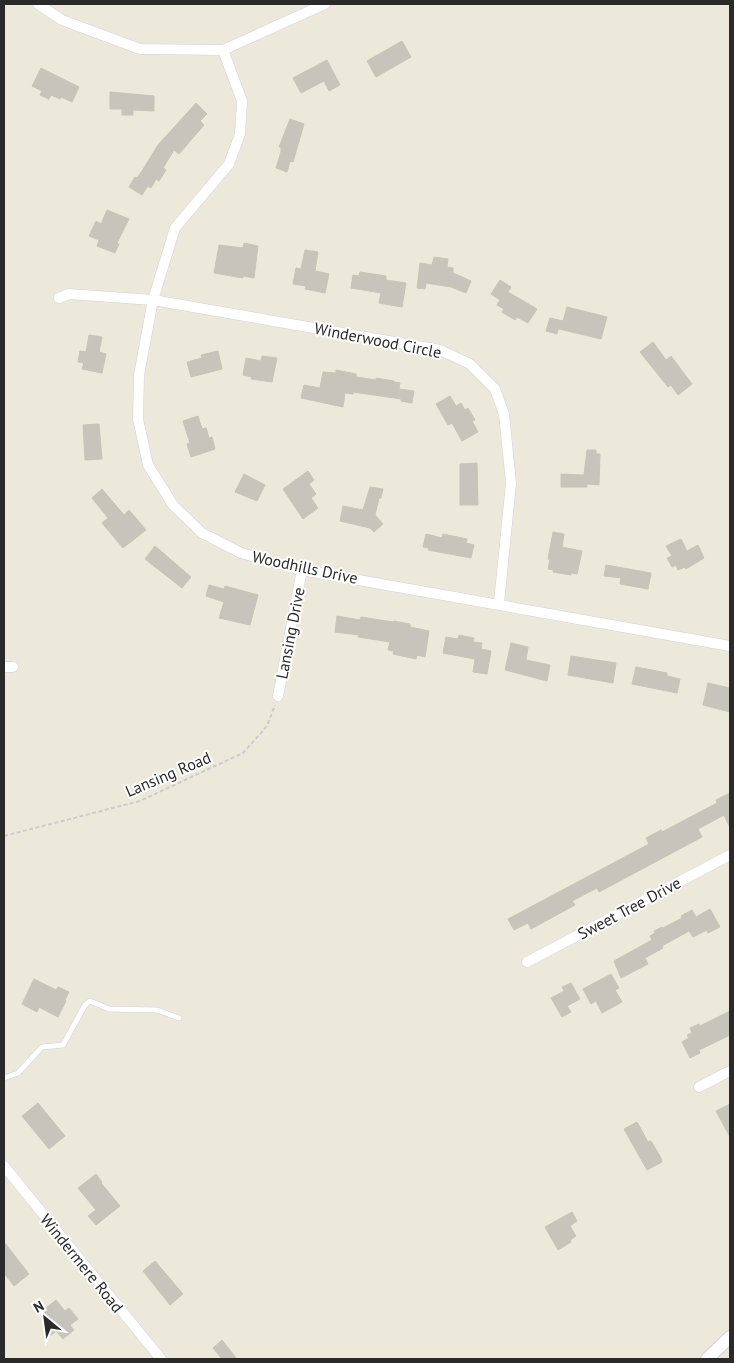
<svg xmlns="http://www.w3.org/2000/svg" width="734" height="1363" viewBox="0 0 734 1363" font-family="'PT Sans',sans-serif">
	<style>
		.building { fill: #c7c5bb; stroke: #c7c5b5 }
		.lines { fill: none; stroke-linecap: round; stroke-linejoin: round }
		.service-casing { stroke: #d1d0e3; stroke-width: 6 }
		.minor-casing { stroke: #d1d0e3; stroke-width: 11 }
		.tertiary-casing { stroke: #d1d0e3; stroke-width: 14 }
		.path { stroke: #ccc; stroke-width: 2; stroke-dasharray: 4 2.5; stroke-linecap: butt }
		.service { stroke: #fff; stroke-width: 5 }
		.minor { stroke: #fff; stroke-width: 10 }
		.tertiary { stroke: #fff; stroke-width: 12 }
		.labels { text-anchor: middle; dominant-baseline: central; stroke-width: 4; stroke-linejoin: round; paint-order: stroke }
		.street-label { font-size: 16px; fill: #2a2a2a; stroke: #fff }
	</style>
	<rect width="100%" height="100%" fill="#ece9db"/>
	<!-- building -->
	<path class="building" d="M402 41 411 57 376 77 367 61Z
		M327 60 340 85 329 91 324 81 301 93 293 78Z
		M41 68 79 87 72 102 61 97 60 99 51 95 49 99 40 95 42 91 32 86Z
		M110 92 154 96V111L133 110V115H122V109H110Z
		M196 103 207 114 200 121 204 125 179 154 174 150 163 168 166 170 159 181 156 179 151 188 148 186 142 195 129 187 135 177 137 178 142 171 158 145Z
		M290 119 304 124 293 162 290 161 287 172 276 168 281 152V147H279Z
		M107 210 129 219 117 243 119 244 115 253 97 246 99 240 89 236 96 221 101 224Z
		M244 243 258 246 254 278 243 276V278L214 273 219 245 243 248Z
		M305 250 318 252 315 271 329 274 325 293 305 289 306 286 293 284 296 268 301 269Z
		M434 257 448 259 447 267 453 268V273L471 281 466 293 451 287 426 283 425 289 417 288 420 263 432 265Z
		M360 272 386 276V280L406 283 402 307 379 303 381 293 351 288 353 275 359 276Z
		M500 280 511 287 508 292 537 309 528 323 517 317 515 320 502 312 504 309 497 305 500 300 491 294Z
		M567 307 607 317 601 339 559 329V326L557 334 546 331 550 318 563 321Z
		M89 335 102 337 99 352 106 354 102 373 82 369 84 363 78 362 80 351 86 352Z
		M653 342 666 360 671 356 692 384 678 395 671 385 668 387 640 352Z
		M218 351 222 369 191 377 187 362 202 358 201 355Z
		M262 356 277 358 272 382 251 379 252 377 243 375 246 358 261 361Z
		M336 370 356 374V377L376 380V378L394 381V382L400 383 399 389 414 391 412 403 401 401V399L353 392V394L345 393 343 407 301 398 304 385 320 388 323 372 336 373Z
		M450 396 456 406 461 403 465 410 468 408 475 420 472 421 478 432 462 441 452 423 448 425 436 404Z
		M198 416 202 429 206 428 209 438 212 437 215 449 191 457 187 444 190 443 183 421Z
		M99 424 102 459 85 460 83 425Z
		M587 450H596V454H600L599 485 587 484V487H561V474L584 475Z
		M477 463 478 505H460V464Z
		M308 471 314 480 309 484 316 494 311 498 318 508 303 519 283 489Z
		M244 474 265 485 257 501 235 492Z
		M370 487 383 489 381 498H379L375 515 383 524 374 532 370 528 340 521 343 506 363 510Z
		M102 489 124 515 129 510 146 530 123 548 102 523 108 518 92 498Z
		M553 532 564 534 562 547 582 551 577 574 571 573V575L553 572 554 570 548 569 550 560 548 559Z
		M426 534 442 538 443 534 467 539 466 543 474 545 471 558 428 550 429 548 423 547Z
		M681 539 687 551 698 545 704 558 686 569 685 567 678 570 676 565 672 567 667 558 672 556 666 546Z
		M155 546 191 577 182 588 145 559Z
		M606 565 651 573 648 589 620 584 621 578 604 576Z
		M209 585 224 589 225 586 258 595 250 625 219 618 224 602 206 596Z
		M337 616 360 620 361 617 393 622 394 621 410 624V627L429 631 425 657 417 655 416 659 393 654 394 651 388 650 390 642 358 637 359 635 335 632Z
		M459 635 474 638 473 642 482 643 481 649 491 651 487 674 473 672 475 659 443 653 446 637 458 639Z
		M511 643 528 647 526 660 550 665 547 681 505 670Z
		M571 656 616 663 613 683 568 675Z
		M636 667 667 673V676L680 679 677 693 632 684Z
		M708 683 730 688V712L703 705Z
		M730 793V828L724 815 698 829 702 837 599 892 597 888 572 901 575 905 531 929 528 923 514 930 508 919 649 844 646 838 661 830 662 832 717 803 716 800Z
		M710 909 720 927 708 933 707 930 693 937 689 931 662 946 663 948 645 958 648 964 621 978 614 961 652 940 650 936 655 933 654 931 662 927 663 928 682 918 681 916 692 910 696 917Z
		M611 974 619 988 615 990 622 1002 602 1013 596 1001 591 1004 583 989Z
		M34 979 56 990 58 987 69 992 65 1000 66 1001 58 1017 39 1007 37 1012 22 1004Z
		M571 983 580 999 567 1006 571 1012 562 1017 551 998 564 991 562 987Z
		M730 1011V1035L699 1050 700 1053 690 1058 682 1042 689 1038 687 1035 692 1033 690 1028 699 1024 700 1026Z
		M38 1103 65 1136 49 1149 22 1116Z
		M730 1104V1137L716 1111Z
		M637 1122 648 1142 651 1141 661 1158 662 1162 647 1170 624 1129Z
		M96 1174 102 1182 101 1183 120 1206 96 1225 88 1216 96 1210 78 1188Z
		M572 1212 577 1221 570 1226 576 1236 570 1240 571 1242 558 1250 545 1227Z
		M4 1242 29 1274 14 1286 4 1273Z
		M155 1261 183 1294 170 1305 143 1271Z
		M56 1300 65 1311 69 1308 78 1319 70 1325 74 1330 63 1339 56 1331 51 1335 43 1325 48 1321 41 1312Z
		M222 1340 233 1354 237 1359H222L213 1348Z"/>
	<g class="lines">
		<defs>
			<path id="service" d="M4 1078 18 1073 42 1047 63 1045 85 1005 90 1001 109 1009 157 1010 179 1018"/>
			<path id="minor" d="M38 4 62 20 140 49 223 50 325 4
				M223 50 242 101 240 134 229 164 175 228 153 300 139 375 138 419 148 465 173 505 202 533 241 553 302 570 730 646
				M59 298 69 294 153 300 440 350 470 364 495 389 504 414 511 483 499 603
				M4 667H13
				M278 696 302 570
				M527 962 730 855
				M699 1087 730 1071
				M4 1166 161 1359"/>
			<path id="tertiary" d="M707 1359 730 1337"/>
		</defs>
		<!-- service casing -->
		<use href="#service" class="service-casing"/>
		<!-- minor casing -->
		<use href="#minor" class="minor-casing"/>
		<!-- tertiary casing -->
		<use href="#tertiary" class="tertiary-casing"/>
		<!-- path -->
		<path class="path" d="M4 836 140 801 243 753 267 726 275 705"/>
		<!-- service -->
		<use href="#service" class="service"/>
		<!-- minor -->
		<use href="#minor" class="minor"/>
		<!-- tertiary -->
		<use href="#tertiary" class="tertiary"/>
	</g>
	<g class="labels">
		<!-- street labels -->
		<g class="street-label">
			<text transform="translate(378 340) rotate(11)">Winderwood Circle</text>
			<text transform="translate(305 567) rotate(12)">Woodhills Drive</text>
			<text transform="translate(290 633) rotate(-79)">Lansing Drive</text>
			<text transform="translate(168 774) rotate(-23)">Lansing Road</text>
			<text transform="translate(629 908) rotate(-28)">Sweet Tree Drive</text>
			<text transform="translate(82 1263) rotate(51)">Windermere Road</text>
		</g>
	</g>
	<!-- border -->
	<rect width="734" height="1363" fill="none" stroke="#2a2a2a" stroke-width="10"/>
	<!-- north arrow -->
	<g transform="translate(45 1318) rotate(331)" stroke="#ffffff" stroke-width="4" paint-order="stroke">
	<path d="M0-4L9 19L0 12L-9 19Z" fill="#2a2a2a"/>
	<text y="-8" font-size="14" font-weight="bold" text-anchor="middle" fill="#2a2a2a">N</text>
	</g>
</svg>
